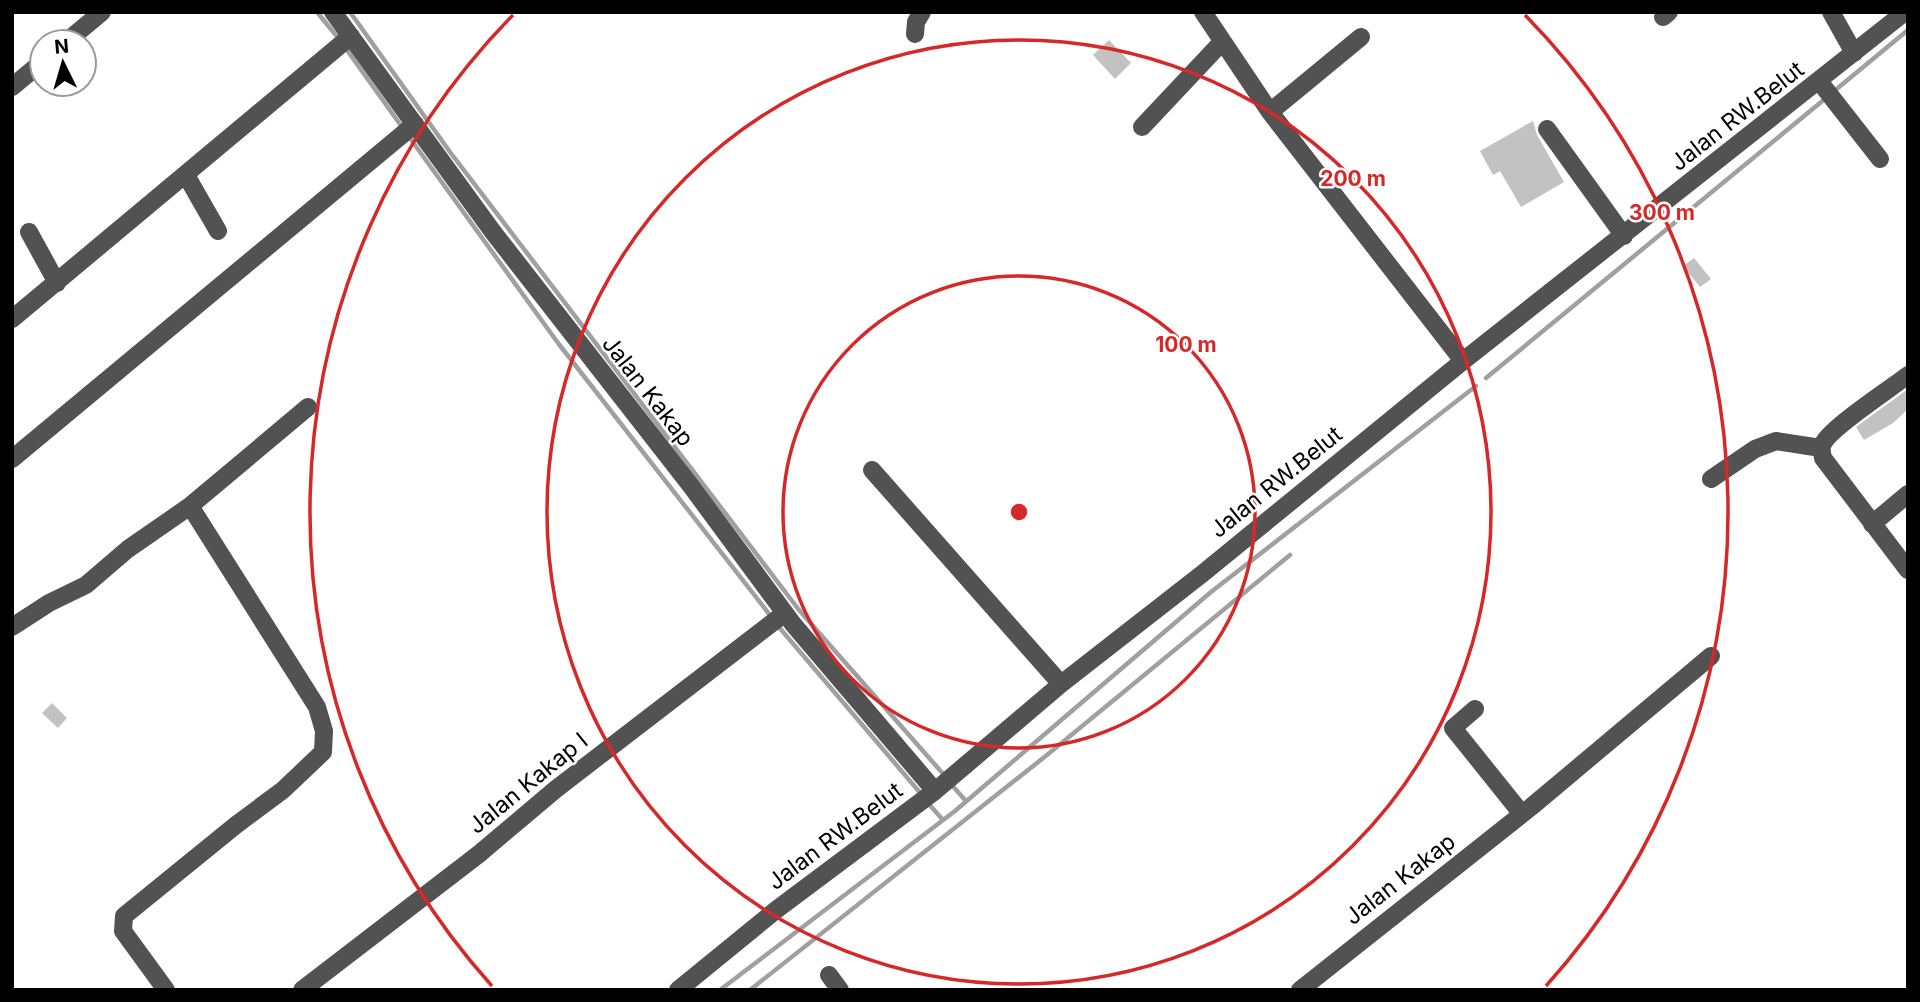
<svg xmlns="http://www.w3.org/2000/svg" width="1920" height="1002" viewBox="0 0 1920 1002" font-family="Inter,sans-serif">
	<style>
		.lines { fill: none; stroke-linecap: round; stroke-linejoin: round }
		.stream { stroke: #a0a0a0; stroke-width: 4.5 }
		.building { fill: #c2c2c2 }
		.minor { stroke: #525252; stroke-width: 18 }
		.ring { fill: none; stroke: #d62828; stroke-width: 3.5 }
		.labels { text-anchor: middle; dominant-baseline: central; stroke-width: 5; stroke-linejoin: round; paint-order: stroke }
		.street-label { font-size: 23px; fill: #000; stroke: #fff }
		.centre { fill: #d62828; stroke: #fff; stroke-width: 3.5 }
		.ring-label { font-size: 21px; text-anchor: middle; font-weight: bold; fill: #d62828; stroke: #fff; stroke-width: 5; stroke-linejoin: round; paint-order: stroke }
	</style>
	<rect width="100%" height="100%" fill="#fff"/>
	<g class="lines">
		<!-- stream -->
		<path class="stream" d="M317 12 339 39
			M350 12 450 152 799 610 945 776
			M344 46 402 127
			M1833 92 1908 30
			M407 134 558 343 773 619
			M1486 378 1826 98
			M778 626 922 795
			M950 783 966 801
			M927 802 943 820
			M720 990 955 811 1211 592 1476 386
			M750 990 1047 755 1290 555"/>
	</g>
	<!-- building -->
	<path class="building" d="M1109 40 1131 63 1115 79 1093 55Z
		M1533 121 1537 135 1564 182 1521 207 1500 171 1493 175 1480 151Z
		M1694 258 1711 279 1700 287 1683 266Z
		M1908 389V409L1893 423 1864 440 1856 427Z
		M52 703 67 718 58 728 42 713Z"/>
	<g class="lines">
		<!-- minor -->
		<path class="minor" d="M333 12 493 232 691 486 793 624 935 791
			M1203 12 1270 112 1463 361
			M1831 12 1854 53
			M1663 17 1669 12
			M915 34 916 22 922 12
			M66 42 102 12
			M1819 81 1880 159
			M12 87 42 62
			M1270 112 1361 37
			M1142 127 1222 42
			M1547 129 1624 236
			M186 175 218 231
			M29 232 57 283
			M12 319 351 36
			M1908 375C1890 389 1833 426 1824 442 1820 448 1822 452 1823 458L1908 570
			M12 459 415 124
			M872 470 1061 684
			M1711 479 1755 449 1776 441 1821 448
			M1872 524 1908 494
			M12 627 49 603 86 585 128 549 190 506 308 407
			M1475 709 1453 728 1522 814
			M829 975 840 990
			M166 990 123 931 124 916 236 825 283 790 323 752 324 731 317 707 190 506
			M302 990 479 854 556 789 785 613
			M678 990 776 910 935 791 1061 684 1202 574 1463 361 1905 12
			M1300 990 1531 807 1711 656"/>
	</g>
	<!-- distance rings -->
	<g class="ring">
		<circle cx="1019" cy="512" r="236"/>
		<circle cx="1019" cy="512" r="472"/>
		<path d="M492 986A709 709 0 0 1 513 15M1525 15A709 709 0 0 1 1546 986"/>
	</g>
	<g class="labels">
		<!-- street labels -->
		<g class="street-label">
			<text transform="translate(1737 116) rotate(-38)">Jalan RW.Belut</text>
			<text transform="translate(648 391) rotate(52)">Jalan Kakap</text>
			<text transform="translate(1276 482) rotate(-39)">Jalan RW.Belut</text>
			<text transform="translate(528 783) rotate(-39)">Jalan Kakap I</text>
			<text transform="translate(835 836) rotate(-37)">Jalan RW.Belut</text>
			<text transform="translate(1400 879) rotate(-38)">Jalan Kakap</text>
		</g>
	</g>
	<circle cx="1019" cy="512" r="10" class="centre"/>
	<g class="ring-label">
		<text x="1353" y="186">200 m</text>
		<text x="1662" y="220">300 m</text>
		<text x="1186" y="352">100 m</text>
	</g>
	<!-- border -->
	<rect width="1920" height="1002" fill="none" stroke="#000000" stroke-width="28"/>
	<!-- north arrow -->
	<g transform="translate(63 63) rotate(355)"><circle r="33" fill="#ffffff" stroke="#999999" stroke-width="2"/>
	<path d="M0-5L12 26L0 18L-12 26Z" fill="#000000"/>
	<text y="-10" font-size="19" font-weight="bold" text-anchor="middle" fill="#000000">N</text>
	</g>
</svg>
